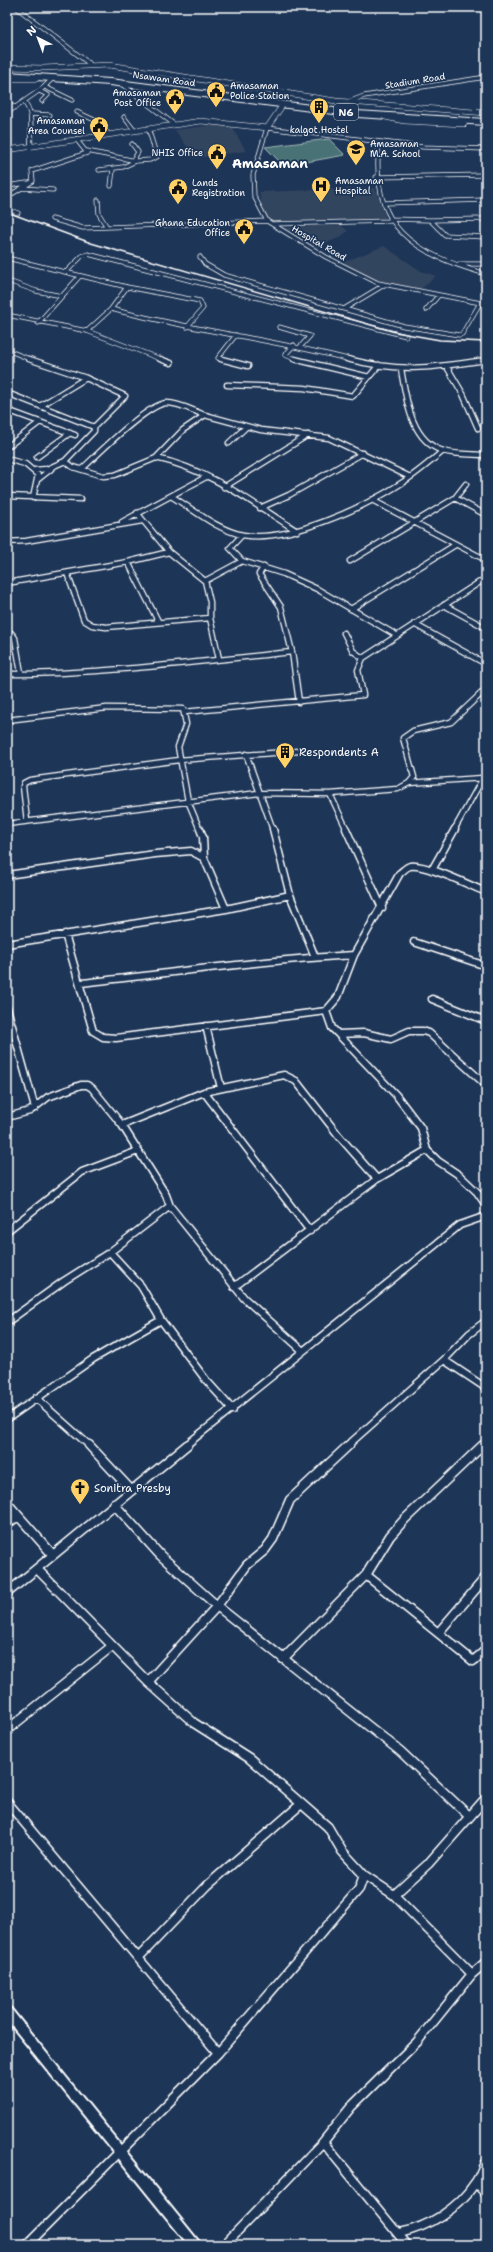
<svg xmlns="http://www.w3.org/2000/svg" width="493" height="2252" viewBox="0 0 493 2252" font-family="'Shantell Sans',sans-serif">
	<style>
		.built { fill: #33445e }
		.green { fill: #4a7276; stroke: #a4b8ba }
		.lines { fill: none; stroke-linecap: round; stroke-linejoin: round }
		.minor-far3-casing { stroke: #fff; stroke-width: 5 }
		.minor-far2-casing { stroke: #fff; stroke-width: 7 }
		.minor-far1-casing { stroke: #fff; stroke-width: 9 }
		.minor-casing { stroke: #fff; stroke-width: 11 }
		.tertiary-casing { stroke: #fff; stroke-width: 14 }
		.secondary-casing { stroke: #fff; stroke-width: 6 }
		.trunk-casing { stroke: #fff; stroke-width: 8 }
		.minor-far3 { stroke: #1d3557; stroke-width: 3.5 }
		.minor-far2 { stroke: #1d3557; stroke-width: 4.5 }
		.minor-far1 { stroke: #1d3557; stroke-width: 6 }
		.minor { stroke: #1d3557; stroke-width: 8 }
		.tertiary { stroke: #1d3557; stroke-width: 10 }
		.secondary { stroke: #1d3557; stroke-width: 5 }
		.trunk { stroke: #1d3557; stroke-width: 6 }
		.rail { stroke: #fff; stroke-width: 1.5 }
		.labels { text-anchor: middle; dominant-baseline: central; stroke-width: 3.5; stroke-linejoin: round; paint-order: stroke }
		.far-street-label { font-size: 9px; fill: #fff; stroke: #1d3557 }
		.far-poi-label { font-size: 9px; fill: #fff; stroke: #1d3557; text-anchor: start }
		.shield { fill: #1d3557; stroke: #bbc2cd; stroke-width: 1 }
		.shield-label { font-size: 10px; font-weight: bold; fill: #fff }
		.poi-label { font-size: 11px; fill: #fff; stroke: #1d3557; text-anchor: start }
		.far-district-label { font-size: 13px; font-weight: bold; fill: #fff; stroke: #1d3557 }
	</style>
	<rect width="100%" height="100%" fill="#1d3557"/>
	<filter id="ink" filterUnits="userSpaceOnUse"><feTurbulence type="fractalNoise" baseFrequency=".025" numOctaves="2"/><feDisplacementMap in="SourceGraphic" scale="8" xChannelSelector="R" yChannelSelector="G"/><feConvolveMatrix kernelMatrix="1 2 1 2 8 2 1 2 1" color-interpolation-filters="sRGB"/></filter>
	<g filter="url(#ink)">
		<!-- built -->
		<path class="built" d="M214 125 232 127 246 151 195 158 175 130Z
			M375 188 386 218 382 219 273 222 264 214 259 192Z
			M341 225 348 231 339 238 316 247 283 228Z
			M384 246 421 271 436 276 419 291 379 282 341 263Z"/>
		<!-- green -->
		<path class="green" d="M329 139 345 155 284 166 265 147Z"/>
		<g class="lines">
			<defs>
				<path id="minor-far3" d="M16 7 91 65
					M119 82 175 125
					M45 87 72 100
					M39 91 48 95 42 101
					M24 102C35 115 29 130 31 146
					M348 102 364 96 486 77
					M7 105 16 107
					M77 112 101 123 108 134
					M7 113 43 88 54 77
					M32 114 50 115
					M124 117 134 130
					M374 141 379 144C370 228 413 253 486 274
					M132 144 138 152 134 159
					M486 149 423 147 267 128 253 175 254 196 267 221 326 257 378 283 486 304
					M87 151 136 161 123 167 99 170
					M136 161 150 160 157 157 148 128
					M376 177 486 175
					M7 186 27 183
					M111 186 113 169
					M22 188 53 190
					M7 197 33 181 32 171 87 153 76 139
					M98 200 99 214 107 227
					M384 203 486 200
					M7 209 18 213
					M52 219 83 228 267 221
					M390 219 430 220 445 235 486 237
					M430 220 486 219
					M273 224 391 221
					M200 257 205 264 224 275 344 309 384 285
					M7 258 127 287 200 301 203 308 187 327
					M459 264H486
					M66 272 82 256 88 254 406 336
					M11 282 36 291 62 296
					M111 309C190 330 272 339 351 360
					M344 309 404 326 459 335 462 334 480 303
					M426 310 438 296
					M7 315 87 331 163 360
					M38 323 79 277
					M279 327 310 336 300 347
					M87 331 111 309 127 287
					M294 345 285 355 298 360
					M7 350 32 360
					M225 360 218 358 236 335"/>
				<path id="minor-far2" d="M29 359 86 378 125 396 94 427V431L65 461 73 467 103 476 115 475 156 458 183 430 205 415 261 430 329 438 410 477
					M160 359 171 363
					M221 359 248 366
					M294 359 369 377
					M347 359C402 373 431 368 486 360
					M447 367 463 394 478 428
					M401 369C406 397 410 441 443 451 455 455 472 454 486 455
					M227 385 304 388 353 396 379 365
					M7 393 94 427
					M40 406 86 378
					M7 410 75 435
					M229 443 245 428
					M7 447 40 422
					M37 457 70 433
					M156 458C208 469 253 503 297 531
					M7 459 25 464 38 475 33 498
					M82 469C97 455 148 403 167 403 180 403 193 411 205 415
					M35 470 47 469 65 461
					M37 480 51 469
					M224 487 308 435
					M7 496 81 499
					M171 496C193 509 217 530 243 535 287 543 363 508 400 484 415 475 429 463 443 451
					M455 498 486 515
					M372 500 486 560
					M260 508 289 495 363 453
					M137 513 169 552 205 581 210 602V618L219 659
					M122 522 206 477
					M242 535 230 548 242 561
					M7 542 26 541 142 521
					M350 561 455 498 466 484
					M128 562 158 621
					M264 567 259 574 281 607 292 652
					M67 573 84 620 92 625 106 627 210 618
					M205 581 242 561 284 574 317 589 396 635
					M7 583 128 562 169 552
					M444 605 486 628
					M351 609 455 545
					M414 624 486 664
					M7 633H11L15 638 21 673
					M344 633 353 651 363 658
					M7 674C102 674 197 662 292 652L299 702
					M184 712 363 695 358 670 363 658 486 578
					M7 720 107 708 183 709 186 724 178 747 188 801 200 830
					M246 754 273 830
					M409 783 483 778
					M330 794 347 830
					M27 821 23 786 24 783 30 780 179 760 299 751
					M7 824 259 793 330 794 398 789 409 783 414 777 403 738 413 731 451 722 486 689
					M454 830 483 778H486"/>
				<path id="minor-far1" d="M200 829 203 837 204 858 226 909
					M273 829 290 895 315 957
					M346 829 382 908
					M432 870 455 829
					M7 875 155 854 191 851 204 858
					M486 892C471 886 425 863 410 866 406 867 403 871 400 873L354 955 338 997 326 1011 332 1028 338 1034 364 1033 391 1039 409 1031H423L429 1033 486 1085
					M65 934 93 1031 103 1037 116 1038 326 1011
					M414 942 486 966
					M7 944 226 909 290 895
					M81 983C172 973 263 960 354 955
					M432 999 486 1021
					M7 1008 35 1108
					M206 1026 221 1088
					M338 1034 396 1095 421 1128 427 1150 438 1161 459 1175 477 1192 486 1205
					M204 1092 310 1231
					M7 1117 30 1111 48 1097 81 1085H87L92 1088 122 1125 166 1195 170 1206 244 1298 303 1351
					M122 1125 204 1092 284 1075 296 1081 339 1136 377 1179
					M7 1231 82 1172 138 1151
					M110 1252 141 1286 161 1320 206 1380 233 1410
					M234 1287 377 1179 427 1150
					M7 1322 64 1281 110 1252 170 1206
					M444 1360 486 1388
					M36 1398 90 1446
					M7 1419 93 1359 161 1320
					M185 1446 460 1225 486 1216
					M347 1446 444 1360 469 1334 486 1321
					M482 1446 486 1442"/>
				<path id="minor" d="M89 1445 131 1490
					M7 1503 53 1555
					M114 1504 160 1555 217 1606 400 1751 469 1816
					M7 1524 18 1516
					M37 1569 148 1682 194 1723 249 1758 328 1827 342 1851 364 1875 394 1895 472 1974
					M366 1575 473 1661 486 1650
					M7 1593 187 1445
					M439 1632 486 1577
					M283 1659 366 1575 390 1536 405 1519 483 1445
					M148 1682 217 1606 247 1565 265 1550 273 1539 290 1500 349 1445
					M7 1730 111 1647
					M7 1802 218 2053
					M394 1895 428 1864 486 1798
					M139 1957 208 1885 300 1805
					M323 2142 407 2245
					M476 2183 486 2194
					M399 2233C429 2227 458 2209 475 2183 480 2177 482 2168 486 2161
					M27 2245 218 2053 359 1889 364 1875
					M224 2245 323 2142 351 2107 417 2042 472 1974 486 1962"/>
				<path id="tertiary" d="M7 2012 195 2245"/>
				<path id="secondary" d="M7 67 43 68 109 65 336 101 486 113
					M7 79H36
					M385 117 404 121 464 124
					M7 150 201 121 267 128 282 106"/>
				<path id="trunk" d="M7 75 110 82 357 114 486 122"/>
			</defs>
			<!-- minor-far3 casing -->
			<use href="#minor-far3" class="minor-far3-casing"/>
			<!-- minor-far2 casing -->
			<use href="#minor-far2" class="minor-far2-casing"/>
			<!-- minor-far1 casing -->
			<use href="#minor-far1" class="minor-far1-casing"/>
			<!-- minor casing -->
			<use href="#minor" class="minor-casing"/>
			<!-- tertiary casing -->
			<use href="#tertiary" class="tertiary-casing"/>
			<!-- secondary casing -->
			<use href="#secondary" class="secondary-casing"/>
			<!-- trunk casing -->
			<use href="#trunk" class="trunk-casing"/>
			<!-- minor-far3 -->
			<use href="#minor-far3" class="minor-far3"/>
			<!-- minor-far2 -->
			<use href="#minor-far2" class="minor-far2"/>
			<!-- minor-far1 -->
			<use href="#minor-far1" class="minor-far1"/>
			<!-- minor -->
			<use href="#minor" class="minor"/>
			<!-- tertiary -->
			<use href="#tertiary" class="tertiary"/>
			<!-- secondary -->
			<use href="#secondary" class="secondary"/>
			<!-- trunk -->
			<use href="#trunk" class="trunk"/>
			<!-- rail -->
			<path class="rail" d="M7 212 91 243 395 332 440 340 486 342"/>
		</g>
	</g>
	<!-- icons -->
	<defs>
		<symbol id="civic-pin" viewBox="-11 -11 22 30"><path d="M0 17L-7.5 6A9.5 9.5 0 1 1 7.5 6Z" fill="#ffd166" stroke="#1d3557"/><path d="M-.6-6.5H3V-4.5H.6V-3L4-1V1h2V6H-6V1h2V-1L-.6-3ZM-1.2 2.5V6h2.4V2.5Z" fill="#111"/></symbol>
		<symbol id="building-pin" viewBox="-11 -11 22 30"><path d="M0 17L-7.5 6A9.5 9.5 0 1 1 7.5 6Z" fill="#ffd166" stroke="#1d3557"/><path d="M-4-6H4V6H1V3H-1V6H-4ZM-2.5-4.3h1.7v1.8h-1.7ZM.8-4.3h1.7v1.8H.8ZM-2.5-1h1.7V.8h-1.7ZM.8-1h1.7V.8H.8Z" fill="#111"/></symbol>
		<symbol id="school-pin" viewBox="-11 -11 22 30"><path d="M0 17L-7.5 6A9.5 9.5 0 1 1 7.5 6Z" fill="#ffd166" stroke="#1d3557"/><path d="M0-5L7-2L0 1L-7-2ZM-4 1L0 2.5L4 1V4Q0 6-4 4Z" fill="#111"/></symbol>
		<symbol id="hospital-pin" viewBox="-11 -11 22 30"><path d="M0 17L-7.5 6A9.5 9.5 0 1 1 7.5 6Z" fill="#ffd166" stroke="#1d3557"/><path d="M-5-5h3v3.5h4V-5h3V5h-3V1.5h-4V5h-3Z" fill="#111"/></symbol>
		<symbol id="church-pin" viewBox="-11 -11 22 30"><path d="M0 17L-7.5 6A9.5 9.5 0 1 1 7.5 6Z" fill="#ffd166" stroke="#1d3557"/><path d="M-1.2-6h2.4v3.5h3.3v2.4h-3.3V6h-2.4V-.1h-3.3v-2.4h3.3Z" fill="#111"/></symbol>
	</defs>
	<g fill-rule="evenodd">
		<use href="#civic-pin" x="205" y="80" width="22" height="30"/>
		<use href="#civic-pin" x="164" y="87" width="22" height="30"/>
		<use href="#building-pin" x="308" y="96" width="22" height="30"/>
		<use href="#civic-pin" x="88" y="115" width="22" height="30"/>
		<use href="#school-pin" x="345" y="138" width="22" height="30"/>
		<use href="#civic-pin" x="206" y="142" width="22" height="30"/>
		<use href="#hospital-pin" x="310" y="175" width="22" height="30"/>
		<use href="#civic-pin" x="167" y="177" width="22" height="30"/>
		<use href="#civic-pin" x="233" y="217" width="22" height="30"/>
		<use href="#building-pin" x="274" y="741" width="22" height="30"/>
		<use href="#church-pin" x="69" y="1477" width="22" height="30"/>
	</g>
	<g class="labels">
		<!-- far-street labels -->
		<g class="far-street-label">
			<text transform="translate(164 79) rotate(8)">Nsawam Road</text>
			<text transform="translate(415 81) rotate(-9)">Stadium Road</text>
			<text transform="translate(319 243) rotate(30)">Hospital Road</text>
		</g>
		<!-- far-poi labels -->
		<g class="far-poi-label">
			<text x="230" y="86">Amasaman<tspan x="230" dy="10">Police Station</tspan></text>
			<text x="161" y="93" text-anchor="end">Amasaman<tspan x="161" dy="10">Post Office</tspan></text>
			<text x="85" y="121" text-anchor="end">Amasaman<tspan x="85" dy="10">Area Counsel</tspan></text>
			<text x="319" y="130" text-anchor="middle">kalgot Hostel</text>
			<text x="370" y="144">Amasaman<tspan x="370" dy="10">M.A. School</tspan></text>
			<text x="203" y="153" text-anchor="end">NHIS Office</text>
			<text x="335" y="181">Amasaman<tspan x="335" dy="10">Hospital</tspan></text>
			<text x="192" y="183">Lands<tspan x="192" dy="10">Registration</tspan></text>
			<text x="230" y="223" text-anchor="end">Ghana Education<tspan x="230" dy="10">Office</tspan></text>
		</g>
		<!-- shield labels -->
		<rect class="shield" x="334" y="104" width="24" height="16" rx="3"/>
		<g class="shield-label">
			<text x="346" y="112">N6</text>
		</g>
		<!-- poi labels -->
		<g class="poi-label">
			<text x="299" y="752">Respondents A</text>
			<text x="94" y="1488">Sonitra Presby</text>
		</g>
		<!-- far-district labels -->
		<g class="far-district-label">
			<text x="270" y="163">Amasaman</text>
		</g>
	</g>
	<!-- margin -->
	<rect width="493" height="2252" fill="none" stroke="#1d3557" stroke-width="24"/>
	<rect x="12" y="12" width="469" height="2228" fill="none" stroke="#fff" stroke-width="1.5" filter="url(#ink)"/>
	<!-- north arrow -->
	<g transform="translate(38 38) rotate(318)" stroke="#1d3557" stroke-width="3" paint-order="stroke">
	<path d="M0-3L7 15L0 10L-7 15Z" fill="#ffffff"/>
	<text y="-6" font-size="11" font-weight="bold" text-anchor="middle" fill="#ffffff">N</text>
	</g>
</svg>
